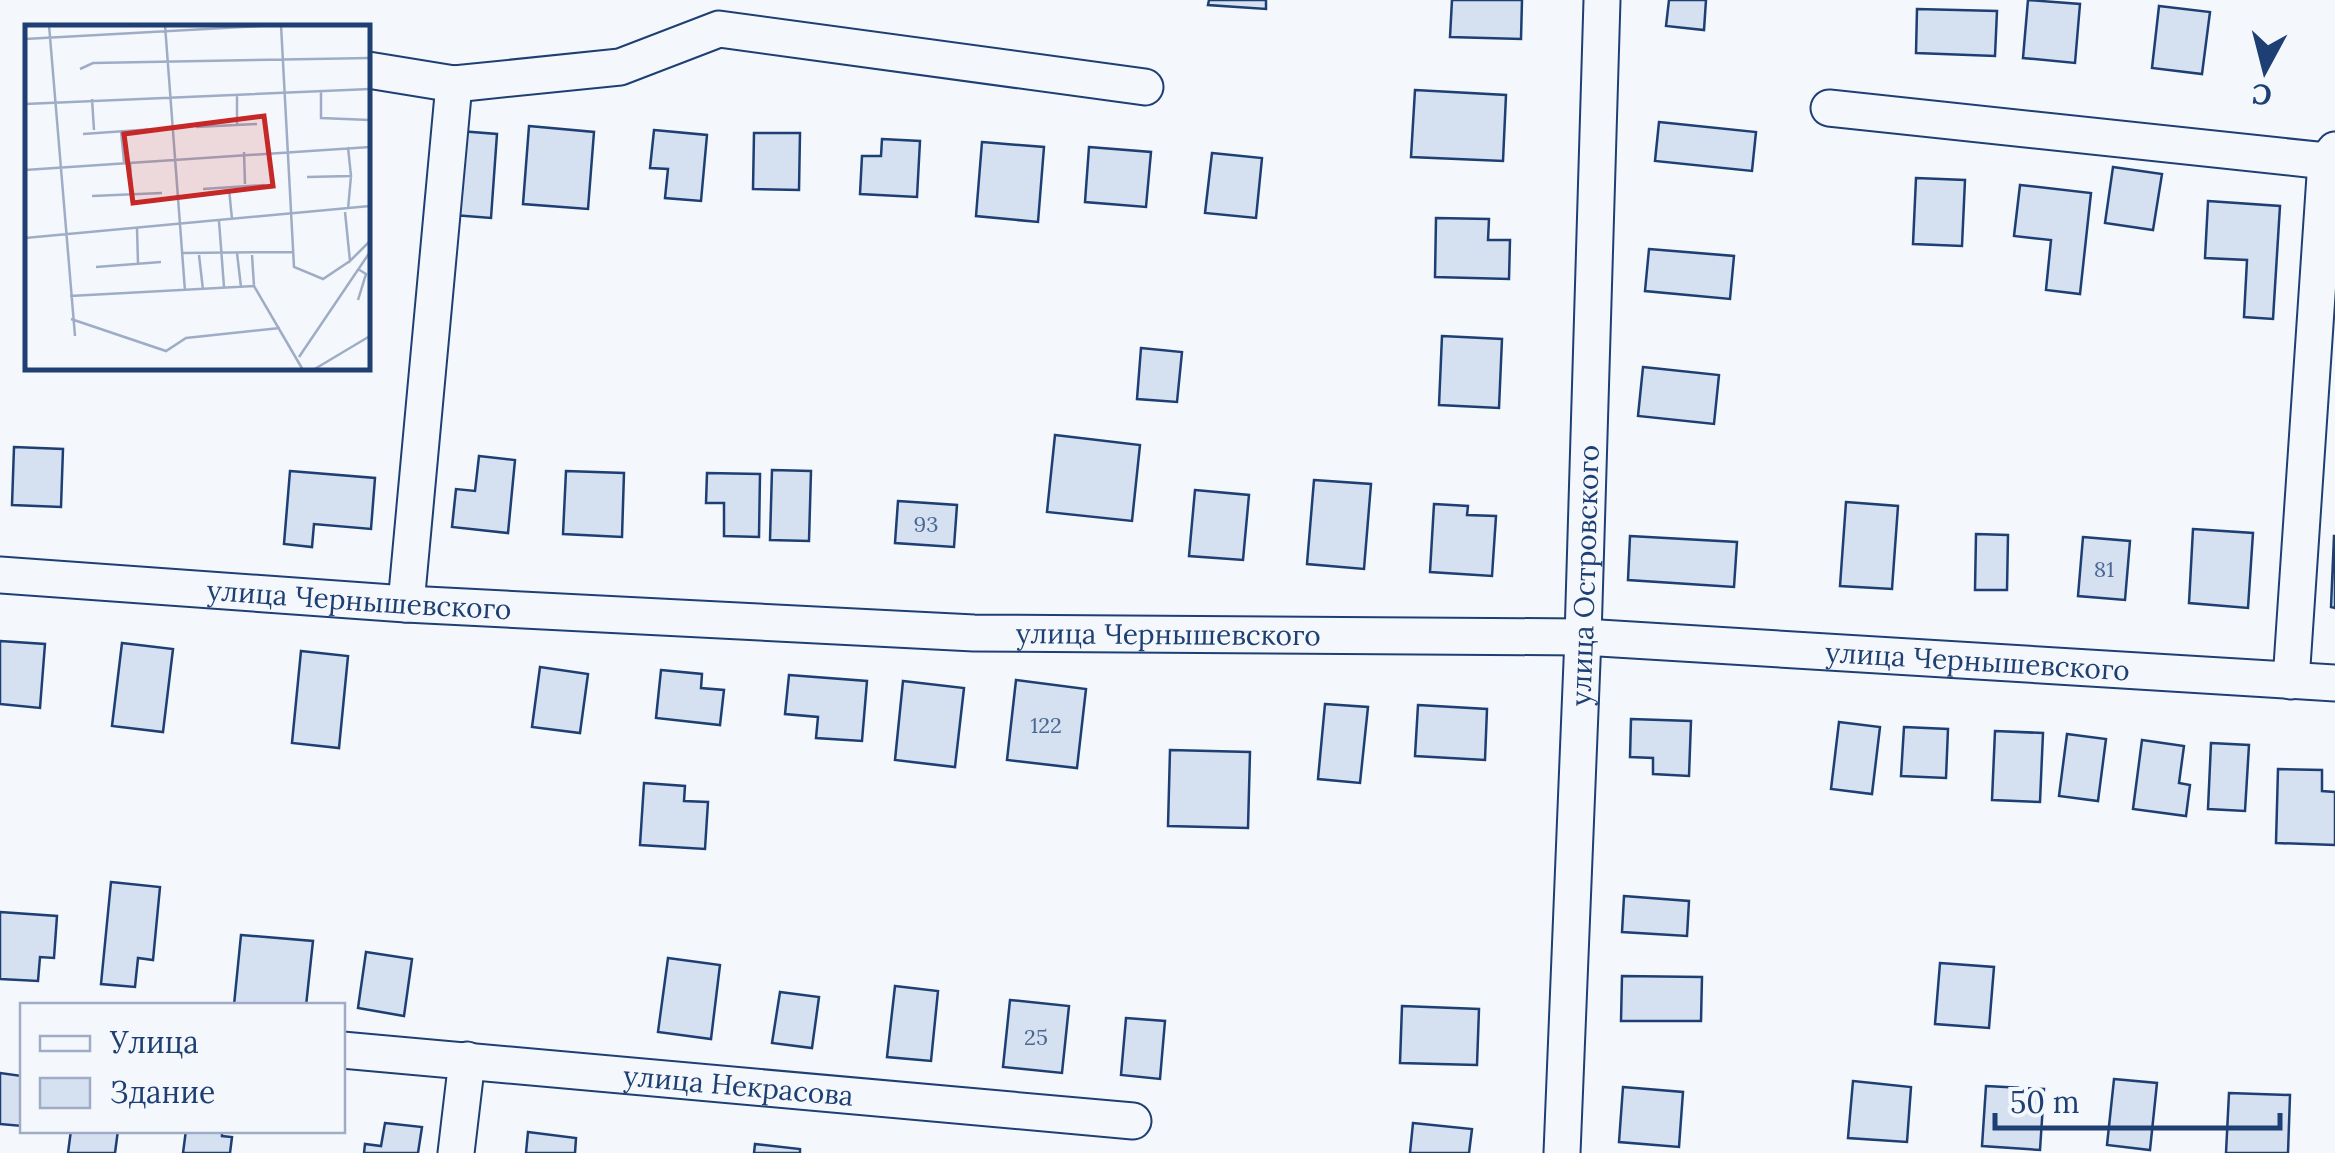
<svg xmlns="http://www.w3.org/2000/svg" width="2335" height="1153" viewBox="0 0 2335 1153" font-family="Lora,serif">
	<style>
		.building { fill: #d5e0f0; stroke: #1d3f73; stroke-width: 2.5 }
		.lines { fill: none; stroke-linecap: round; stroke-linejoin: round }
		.street-casing { stroke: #1d3f73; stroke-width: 39 }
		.street { stroke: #f4f7fb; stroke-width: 35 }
		.labels { text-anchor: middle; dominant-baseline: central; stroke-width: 8; stroke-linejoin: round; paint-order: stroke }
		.number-label { font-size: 22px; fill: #4b6792 }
		.street-label { font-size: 28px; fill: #1d3f73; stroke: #f4f7fb }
		.inset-road { fill: none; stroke: #9eadc5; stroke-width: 2.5 }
		.view { fill: #c62828; fill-opacity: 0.15; stroke: #c62828; stroke-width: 5 }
		.inset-edge { fill: none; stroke: #1d3f73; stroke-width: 5 }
	</style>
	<rect width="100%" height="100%" fill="#f4f7fb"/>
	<!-- building -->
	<path class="building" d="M1209 0H1266V9L1208 5Z
		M1452 0H1522L1521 39 1450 37Z
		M1669 0H1706L1704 30 1666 26Z
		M2028 0 2080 4 2075 63 2023 58Z
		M2159 6 2210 12 2202 74 2152 68Z
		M1917 9 1997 11 1995 56 1916 53Z
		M1415 90 1506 95 1503 161 1411 157Z
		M1659 122 1756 132 1752 171 1655 161Z
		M529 126 594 132 588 209 523 204Z
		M434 129 497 134 491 218 428 213Z
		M654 130 707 135 701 201 665 198 668 169 650 168Z
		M754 133H800L799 190 753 189Z
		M882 139 920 141 917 197 860 194 862 156H881Z
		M982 142 1044 147 1038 222 976 216Z
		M1089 147 1151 152 1146 207 1085 202Z
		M1212 153 1262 158 1256 218 1205 213Z
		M2113 167 2162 174 2153 230 2105 223Z
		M1916 178 1965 180 1962 246 1913 244Z
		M2020 185 2091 193 2080 294 2046 290 2051 240 2014 236Z
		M2208 201 2280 206 2273 319 2244 317 2247 260 2205 258Z
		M1436 218 1489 219 1488 240H1510L1509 279 1435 277Z
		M1649 249 1734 256 1730 299 1645 291Z
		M1442 336 1502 339 1499 408 1439 405Z
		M1141 348 1182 352 1177 402 1137 399Z
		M1643 367 1719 375 1714 424 1638 416Z
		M1055 435 1140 445 1132 521 1047 512Z
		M14 447 63 449 61 507 12 505Z
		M479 456 515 460 508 533 452 527 456 489 475 491Z
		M772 470 811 471 809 541 770 540Z
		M290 471 375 478 371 529 314 524 312 547 284 544Z
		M566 471 624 473 622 537 563 534Z
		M707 473 760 474 759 537 724 536V503H706Z
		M1314 480 1371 484 1364 569 1307 564Z
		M1195 490 1249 495 1243 560 1189 556Z
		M898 501 957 505 954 547 895 543Z
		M1846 502 1898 506 1892 589 1840 586Z
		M1434 504 1468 506 1467 515 1496 516 1492 576 1430 572Z
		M2193 529 2253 533 2248 608 2189 603Z
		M1976 534 2008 535 2007 590H1975Z
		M1630 536 1737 542 1734 587 1628 580Z
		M2334 536H2335V608L2331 607Z
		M2083 537 2130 541 2125 600 2078 596Z
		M0 641 45 644 40 708 0 704Z
		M122 643 173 649 163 732 112 726Z
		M301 651 348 656 339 748 292 743Z
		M540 667 588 674 580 733 532 727Z
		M661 670 702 674 701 688 724 690 720 725 656 718Z
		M789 675 867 681 862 741 816 738 818 717 785 714Z
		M1016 680 1086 689 1077 768 1007 760Z
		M903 681 964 688 955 767 895 760Z
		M1325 704 1368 707 1360 783 1318 779Z
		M1418 705 1487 709 1485 760 1415 756Z
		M1631 719 1691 721 1689 776 1653 774V758L1630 757Z
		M1839 722 1880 727 1872 794 1831 789Z
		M1904 727 1948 729 1946 778 1901 776Z
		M1995 731 2043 733 2040 802 1992 800Z
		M2067 734 2106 739 2098 801 2059 796Z
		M2142 740 2184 746 2179 783 2190 785 2186 816 2133 809Z
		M2211 743 2249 745 2245 811 2208 809Z
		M1170 750 1250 752 1248 828 1168 826Z
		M2278 769 2322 770V791L2335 792V845L2276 843Z
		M644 783 685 786 684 801 708 802 705 849 640 845Z
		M111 882 160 887 153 960 138 958 135 987 101 984Z
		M1624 896 1689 901 1687 936 1622 932Z
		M0 912 57 916 54 958 40 957 38 981 0 979Z
		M241 935 313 941 306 1006 234 1005Z
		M366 952 412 959 404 1016 358 1008Z
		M668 958 720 965 711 1039 658 1032Z
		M1940 963 1994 967 1989 1028 1935 1024Z
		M1622 976 1702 977 1701 1021H1621Z
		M895 986 938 991 931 1061 887 1057Z
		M780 992 819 997 812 1048 772 1043Z
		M1010 1000 1069 1006 1062 1073 1003 1067Z
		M1402 1006 1479 1009 1477 1065 1400 1063Z
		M1126 1018 1165 1021 1160 1079 1121 1075Z
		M0 1073 22 1076V1126L0 1124Z
		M2114 1079 2157 1083 2150 1150 2107 1145Z
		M1853 1081 1911 1087 1907 1142 1848 1138Z
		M1986 1086 2044 1089 2040 1150 1982 1146Z
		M1623 1087 1683 1092 1679 1147 1619 1142Z
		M2229 1093 2290 1095 2288 1153H2226Z
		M385 1123 422 1127 418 1153H364L365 1144 381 1146Z
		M1413 1123 1472 1129 1469 1153H1410Z
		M71 1130H118L115 1153H68Z
		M186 1130H222V1136L232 1137 230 1153H183Z
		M528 1132 576 1138 575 1153H526Z
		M755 1144 800 1149V1153H754Z"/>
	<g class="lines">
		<defs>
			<g id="street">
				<path d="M368 70 454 84 620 67 719 29 1145 87"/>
				<path d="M1829 108 2326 161 2335 150"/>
				<path id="s1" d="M0 575 406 604 974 633 1583 637 2335 683"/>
				<path d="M406 604 454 84"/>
				<path d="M2291 681 2326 161"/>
				<path id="s2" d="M342 1050 1133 1121"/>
				<path d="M456 1153 467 1060"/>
				<path id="s3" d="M1562 1153 1583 637 1602 0"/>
			</g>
		</defs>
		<!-- street casing -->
		<use href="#street" class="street-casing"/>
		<!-- street -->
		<use href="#street" class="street"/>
	</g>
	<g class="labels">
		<!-- number labels -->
		<g class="number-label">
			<text x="926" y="524">93</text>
			<text x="2104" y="569">81</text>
			<text x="1046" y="725">122</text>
			<text x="1036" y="1037">25</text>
		</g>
		<!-- street labels -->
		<g class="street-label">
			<text stroke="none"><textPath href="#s3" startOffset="578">улица Островского</textPath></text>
			<text stroke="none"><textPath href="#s1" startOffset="360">улица Чернышевского</textPath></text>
			<text stroke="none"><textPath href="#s1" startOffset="1170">улица Чернышевского</textPath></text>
			<text stroke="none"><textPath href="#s1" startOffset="1980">улица Чернышевского</textPath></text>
			<text stroke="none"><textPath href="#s2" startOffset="398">улица Некрасова</textPath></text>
		</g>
	</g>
	<!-- overview -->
	<g transform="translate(25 25)">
		<rect width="345" height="345" fill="#f4f7fb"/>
		<path class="inset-road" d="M24 0 50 311M140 0 160 266M256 0 269 242 298 254 325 236M0 14 252 0M55 44 68 38 345 33M296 66V93L345 95M212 69V100M67 74 69 105M0 79 345 64M171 102 232 99M96 106 99 137M58 109 129 104M219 127 220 159M105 137 107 168M0 145 345 122M282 152 326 151 323 122M178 164 240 160M204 164 207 194M67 171 137 168M323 184 326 151M320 187 325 236 345 216M194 196 199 262M112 203 113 239M0 213 345 181M157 228 269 227M212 228 216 262M174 230 178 265M227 230 229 261M71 242 136 237M333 244 341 249 333 275M45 271 229 261 278 345M46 294 141 326 161 313 255 303M274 332 345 227M288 345 345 311"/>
		<path class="view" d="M239 91 248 161 108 178 99 109Z"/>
		<rect width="345" height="345" class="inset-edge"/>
	</g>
	<!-- legend -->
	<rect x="20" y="1003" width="325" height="130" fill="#f4f7fb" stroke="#9eadc5" stroke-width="2.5"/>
	<rect x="40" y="1036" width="50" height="15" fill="#f4f7fb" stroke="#9eadc5" stroke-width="2.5"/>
	<text x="110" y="1053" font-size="30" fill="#1d3f73">Улица</text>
	<rect x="40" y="1078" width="50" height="30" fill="#d5e0f0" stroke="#9eadc5" stroke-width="2.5"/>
	<text x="110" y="1103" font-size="30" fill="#1d3f73">Здание</text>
	<!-- north arrow -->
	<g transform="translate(2265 70) rotate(187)" stroke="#f4f7fb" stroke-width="8" paint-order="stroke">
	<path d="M0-8L18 38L0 25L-18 38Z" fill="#1d3f73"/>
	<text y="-15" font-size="28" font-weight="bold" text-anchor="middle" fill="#1d3f73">С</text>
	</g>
	<!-- scale -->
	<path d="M1995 1113v15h285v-15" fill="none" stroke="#1d3f73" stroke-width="5"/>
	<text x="2010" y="1113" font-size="30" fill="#1d3f73" stroke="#f4f7fb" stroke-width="8" paint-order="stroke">50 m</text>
</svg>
